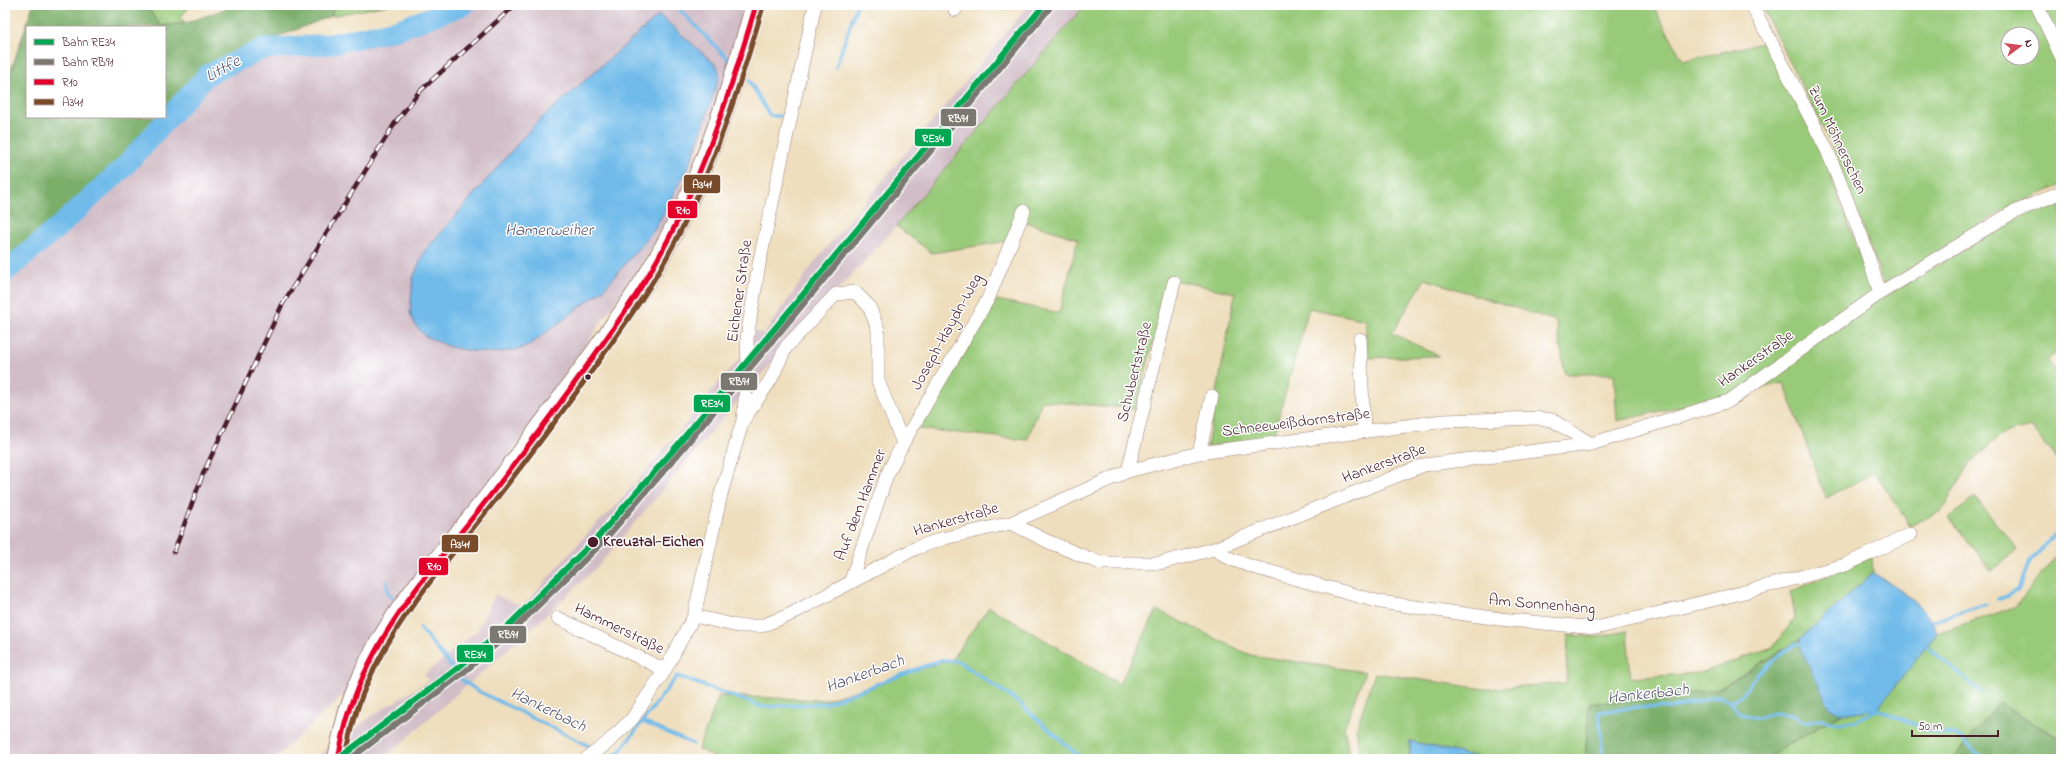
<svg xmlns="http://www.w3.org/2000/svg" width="2066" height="764" viewBox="0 0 2066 764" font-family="'Indie Flower',sans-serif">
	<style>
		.industrial { fill: #d2bdc7 }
		.green { fill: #99ca79; stroke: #727452; fill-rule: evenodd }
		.forest { fill: #7aae69; stroke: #62664a; fill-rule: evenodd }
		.water { fill: #71bbea; stroke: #5e6d8a }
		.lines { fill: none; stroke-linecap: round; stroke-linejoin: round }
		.stream { stroke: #71bbea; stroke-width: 3.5 }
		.river { stroke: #71bbea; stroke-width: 21 }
		.minor-casing { stroke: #9c7e74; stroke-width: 14 }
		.primary-casing { stroke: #9c7e74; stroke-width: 22 }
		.minor { stroke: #fff; stroke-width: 13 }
		.primary { stroke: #fff; stroke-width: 20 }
		.rail-casing { stroke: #4a1f2b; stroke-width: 4.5 }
		.rail { stroke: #fff; stroke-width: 3; stroke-dasharray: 9; stroke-linecap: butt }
		.bus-1-casing { stroke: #fff; stroke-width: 8 }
		.bus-2-casing { stroke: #fff; stroke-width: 8 }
		.bus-1 { stroke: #e4002b; stroke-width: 5 }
		.bus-2 { stroke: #7a4b2a; stroke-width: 5 }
		.rail-1-casing { stroke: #fff; stroke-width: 9 }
		.rail-2-casing { stroke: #fff; stroke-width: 9 }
		.rail-1 { stroke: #00a651; stroke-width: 6 }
		.rail-2 { stroke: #7b7872; stroke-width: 6 }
		.bus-dot { fill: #4a1f2b; stroke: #fff; stroke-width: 1.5 }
		.labels { text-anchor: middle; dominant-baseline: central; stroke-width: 3; stroke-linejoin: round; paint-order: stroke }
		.street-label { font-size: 16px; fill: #4a1f2b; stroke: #fff }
		.stop-label { font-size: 16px; font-weight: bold; fill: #4a1f2b; stroke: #fff; text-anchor: start }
		.water-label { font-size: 17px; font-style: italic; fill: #58566e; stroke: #fff }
		.line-badge { stroke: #fff; stroke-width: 1.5 }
		.badge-label { font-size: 11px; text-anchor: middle; font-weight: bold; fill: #fff }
	</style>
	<rect width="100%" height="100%" fill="#fff"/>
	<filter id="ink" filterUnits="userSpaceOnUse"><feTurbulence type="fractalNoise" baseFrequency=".025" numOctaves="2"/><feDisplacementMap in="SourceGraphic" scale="8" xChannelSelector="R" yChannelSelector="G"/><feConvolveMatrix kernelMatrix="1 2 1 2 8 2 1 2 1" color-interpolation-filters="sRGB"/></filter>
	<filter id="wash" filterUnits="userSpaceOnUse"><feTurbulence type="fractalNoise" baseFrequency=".012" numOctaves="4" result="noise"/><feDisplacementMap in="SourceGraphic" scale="16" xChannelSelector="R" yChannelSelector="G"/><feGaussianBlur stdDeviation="0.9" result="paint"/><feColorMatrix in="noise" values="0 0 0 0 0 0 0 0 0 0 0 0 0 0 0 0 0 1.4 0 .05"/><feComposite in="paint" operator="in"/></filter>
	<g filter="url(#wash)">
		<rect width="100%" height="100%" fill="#eedebd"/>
		<!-- industrial -->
		<path class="industrial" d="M482 5H749L723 91 663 232 348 691 274 759H5V273L189 99 255 50Z
			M1029 5H1085L896 226 722 419 598 566 543 618 383 759H313L378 712 429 681 424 675 477 631 495 595 523 606 593 527 613 509 693 415 698 406 741 357 755 331 764 334 814 263Z"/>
		<!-- green -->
		<path class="green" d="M146 5H191L180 18 186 23 160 26Z
			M335 5H388L331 16Z
			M1085 5H1653L1683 61 1766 42 1822 152 1866 271 1883 297 2014 220 2061 199V350L2047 360 2061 379V465L2031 427 2002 434 1969 464 1941 511 1910 526 1875 472 1826 498 1784 383 1617 421 1614 374H1565L1556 321 1425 279 1392 333 1439 356 1366 358V320L1309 308 1273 437 1207 447 1235 293 1169 279 1136 409 1042 401 1027 440 918 429 997 300 1059 313 1078 239 1017 219 1008 241 932 253 896 226Z
			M1761 5H2061V185L2009 207 1884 284 1833 148ZM2008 34H2032V58H2008Z
			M1975 497 2017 550 1991 571 1949 518Z
			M2061 550V739L1998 703 1953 759H1764L1841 714 1877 709 1937 633 2015 607Z
			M1872 556 1873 573 1800 639 1717 690 1589 704 1585 759H1485L1410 741V759H1361L1356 729 1375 673 1485 689 1566 683 1568 635 1597 637 1627 631 1631 678 1700 673 1773 647 1795 618 1791 592Z
			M989 607 1119 684 1157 610 1250 655 1365 672 1344 728 1350 759H718L698 749 719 696 826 700 952 659Z"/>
		<!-- forest -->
		<path class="forest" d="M33 5H146L161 26 186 23 236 5H335L331 16 241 51 155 144 32 241 5 268V88ZM27 27H165V117H27Z
			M1800 639 1841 714 1764 759H1585L1589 704 1717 690Z
			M1998 703 2061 739V759H1953Z"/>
		<!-- water -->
		<path class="water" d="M658 16 663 18 717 66 720 75 691 161 655 229 603 290 528 346 520 349 495 353 470 351 450 347 425 336 416 326 410 313 413 278 424 252 533 126Z
			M1873 573C1897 587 1927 606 1937 633L1877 709 1841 714 1830 709 1802 652 1800 639Z
			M1410 741 1485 759H1410Z"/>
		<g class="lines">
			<!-- stream -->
			<path class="stream" d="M675 5 732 63
				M836 67 857 5
				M742 74 750 82 770 116H780
				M387 582 388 593 393 598
				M1998 599 2008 596 2018 590 2030 561 2055 535 2061 533
				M1933 621 1986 604
				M420 628 463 681 478 691 595 749
				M1926 646 1982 693
				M1730 702C1740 700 1744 692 1750 684 1761 667 1779 656 1795 644H1801
				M643 722 693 744
				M600 752 609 758 620 751 677 676 763 707 827 703 941 660 958 661 1017 701 1074 752 1085 759
				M609 758 617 759
				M1603 759 1599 712 1637 707 1674 708 1720 696 1730 702 1740 714 1759 718 1775 713 1792 715 1803 721 1810 722 1821 719 1839 723 1855 721 1877 709 1931 731 1959 736 1977 753 1987 759"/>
			<!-- river -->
			<path class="river" d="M5 272 63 223 123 168 207 75 263 49 330 44 396 30 464 5"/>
		</g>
	</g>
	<g filter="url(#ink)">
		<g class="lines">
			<defs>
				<path id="minor" d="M1752 5 1827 150 1862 238 1880 293
					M2037 5 2061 56
					M955 10 958 5
					M1360 339 1364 432
					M744 419 771 379 786 347 836 294 855 292 869 306 878 329V381L903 443 887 475 850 583
					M903 443 988 299 1024 211
					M1199 453 1212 396
					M1128 471 1174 282
					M1011 523 1128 471 1199 453 1444 421 1538 418 1552 420 1591 444
					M1214 549 1231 559 1253 567 1380 602 1500 619 1596 628 1733 595 1845 565 1911 534
					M694 616 738 626H761L787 616 916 548 945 538 1011 523 1049 542 1100 563H1160L1214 549 1424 465 1591 444 1729 401 1880 293 2010 214 2061 192
					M558 618 665 670
					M586 759 606 744 632 719 665 670 694 616 721 494 743 420 748 370 747 338 759 264 815 5"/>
				<path id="primary" d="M338 759C343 735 348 710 358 687 387 616 442 557 489 497 539 431 589 364 636 295 695 207 727 106 756 5"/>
			</defs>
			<!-- minor casing -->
			<use href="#minor" class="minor-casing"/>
			<!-- primary casing -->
			<use href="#primary" class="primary-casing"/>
			<!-- minor -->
			<use href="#minor" class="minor"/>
			<!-- primary -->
			<use href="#primary" class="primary"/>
			<defs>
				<path id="rail" d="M174 552 203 474 282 305 395 123 419 92 515 5"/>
			</defs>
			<!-- rail casing -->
			<use href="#rail" class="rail-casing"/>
			<!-- rail -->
			<use href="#rail" class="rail"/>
			<defs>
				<path id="bus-1" d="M338 759C342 738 347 716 355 696 383 620 440 560 489 497 540 431 590 364 636 295 694 206 726 106 756 5"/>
				<path id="bus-2" d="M345 759C350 738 354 716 362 696 391 622 446 563 494 502 545 436 595 369 641 300 700 211 733 109 763 7"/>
			</defs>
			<!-- bus-1 casing -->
			<use href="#bus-1" class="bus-1-casing"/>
			<!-- bus-2 casing -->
			<use href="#bus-2" class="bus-2-casing"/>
			<!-- bus-1 -->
			<use href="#bus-1" class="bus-1"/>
			<!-- bus-2 -->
			<use href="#bus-2" class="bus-2"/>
			<defs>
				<path id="rail-1" d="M338 759 459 667 508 626 597 538 676 447 1044 5"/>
				<path id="rail-2" d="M350 759 463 673 512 631 602 543 681 451 1049 9"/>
			</defs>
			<!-- rail-1 casing -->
			<use href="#rail-1" class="rail-1-casing"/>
			<!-- rail-2 casing -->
			<use href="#rail-2" class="rail-2-casing"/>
			<!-- rail-1 -->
			<use href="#rail-1" class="rail-1"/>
			<!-- rail-2 -->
			<use href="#rail-2" class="rail-2"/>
		</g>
	</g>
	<!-- markers -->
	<g class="bus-dot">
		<circle cx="588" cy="377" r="3.5"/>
		<circle cx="593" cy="542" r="6"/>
	</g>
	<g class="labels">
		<!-- street labels -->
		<g class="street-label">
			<text transform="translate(1837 140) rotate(65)">Zum Möhnerschen</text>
			<text transform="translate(740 291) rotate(-82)">Eichener Straße</text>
			<text transform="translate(947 332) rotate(-61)">Joseph-Haydn-Weg</text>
			<text transform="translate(1756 359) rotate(-35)">Hankerstraße</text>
			<text transform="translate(1135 372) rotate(-76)">Schubertstraße</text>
			<text transform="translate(1296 423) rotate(-7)">Schneeweißdornstraße</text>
			<text transform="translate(1384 464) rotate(-20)">Hankerstraße</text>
			<text transform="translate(861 505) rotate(-69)">Auf dem Hammer</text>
			<text transform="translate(956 520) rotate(-16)">Hankerstraße</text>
			<text transform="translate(1542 605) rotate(5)">Am Sonnenhang</text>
			<text transform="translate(619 629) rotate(26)">Hammerstraße</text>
		</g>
		<!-- stop labels -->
		<g class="stop-label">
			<text x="603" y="542">Kreuztal-Eichen</text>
		</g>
		<!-- water labels -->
		<g class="water-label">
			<text transform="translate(223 69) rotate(-29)">Littfe</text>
			<text x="549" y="230">Hamerweiher</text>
			<text transform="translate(865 674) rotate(-20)">Hankerbach</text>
			<text transform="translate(1648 694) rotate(-6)">Hankerbach</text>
			<text transform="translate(548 710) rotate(26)">Hankerbach</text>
		</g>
	</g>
	<g class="line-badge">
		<rect x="940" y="108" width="37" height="19" rx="4" fill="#7b7872"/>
		<rect x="914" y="128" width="38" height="19" rx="4" fill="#00a651"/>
		<rect x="683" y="174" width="38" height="20" rx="4" fill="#7a4b2a"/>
		<rect x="667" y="200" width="31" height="19" rx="4" fill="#e4002b"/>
		<rect x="720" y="372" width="38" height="19" rx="4" fill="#7b7872"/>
		<rect x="693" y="394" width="38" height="19" rx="4" fill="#00a651"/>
		<rect x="441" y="534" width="38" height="19" rx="4" fill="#7a4b2a"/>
		<rect x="418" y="557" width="31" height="19" rx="4" fill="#e4002b"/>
		<rect x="489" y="625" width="38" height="19" rx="4" fill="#7b7872"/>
		<rect x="456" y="644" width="38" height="19" rx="4" fill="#00a651"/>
	</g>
	<g class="badge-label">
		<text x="958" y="122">RB91</text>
		<text x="933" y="142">RE34</text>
		<text x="702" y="188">A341</text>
		<text x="683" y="214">R10</text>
		<text x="739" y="385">RB91</text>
		<text x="712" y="407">RE34</text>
		<text x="460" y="548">A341</text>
		<text x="434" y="570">R10</text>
		<text x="508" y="638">RB91</text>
		<text x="475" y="658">RE34</text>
	</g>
	<!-- margin -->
	<rect width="2066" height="764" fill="none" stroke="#fff" stroke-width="20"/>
	<!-- legend -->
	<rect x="26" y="26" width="140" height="92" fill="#ffffff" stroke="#b7a5aa"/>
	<rect x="34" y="39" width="20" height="6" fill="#00a651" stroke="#b7a5aa"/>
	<text x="62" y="46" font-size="12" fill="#4a1f2b">Bahn RE34</text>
	<rect x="34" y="59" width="20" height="6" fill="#7b7872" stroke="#b7a5aa"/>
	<text x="62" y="66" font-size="12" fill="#4a1f2b">Bahn RB91</text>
	<rect x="34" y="79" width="20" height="6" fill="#e4002b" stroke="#b7a5aa"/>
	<text x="62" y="86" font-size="12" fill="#4a1f2b">R10</text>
	<rect x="34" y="99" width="20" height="6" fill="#7a4b2a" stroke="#b7a5aa"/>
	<text x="62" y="106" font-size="12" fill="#4a1f2b">A341</text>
	<!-- north arrow -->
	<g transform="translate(2020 46) rotate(75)"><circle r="19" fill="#ffffff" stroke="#b7a5aa"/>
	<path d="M0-3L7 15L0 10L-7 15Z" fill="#d1495b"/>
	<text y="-6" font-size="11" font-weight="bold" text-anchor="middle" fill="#4a1f2b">N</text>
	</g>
	<!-- scale -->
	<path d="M1912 730v6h86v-6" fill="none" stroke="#4a1f2b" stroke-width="2"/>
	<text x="1918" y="730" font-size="12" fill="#4a1f2b" stroke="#ffffff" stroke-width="3" paint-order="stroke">50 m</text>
</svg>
